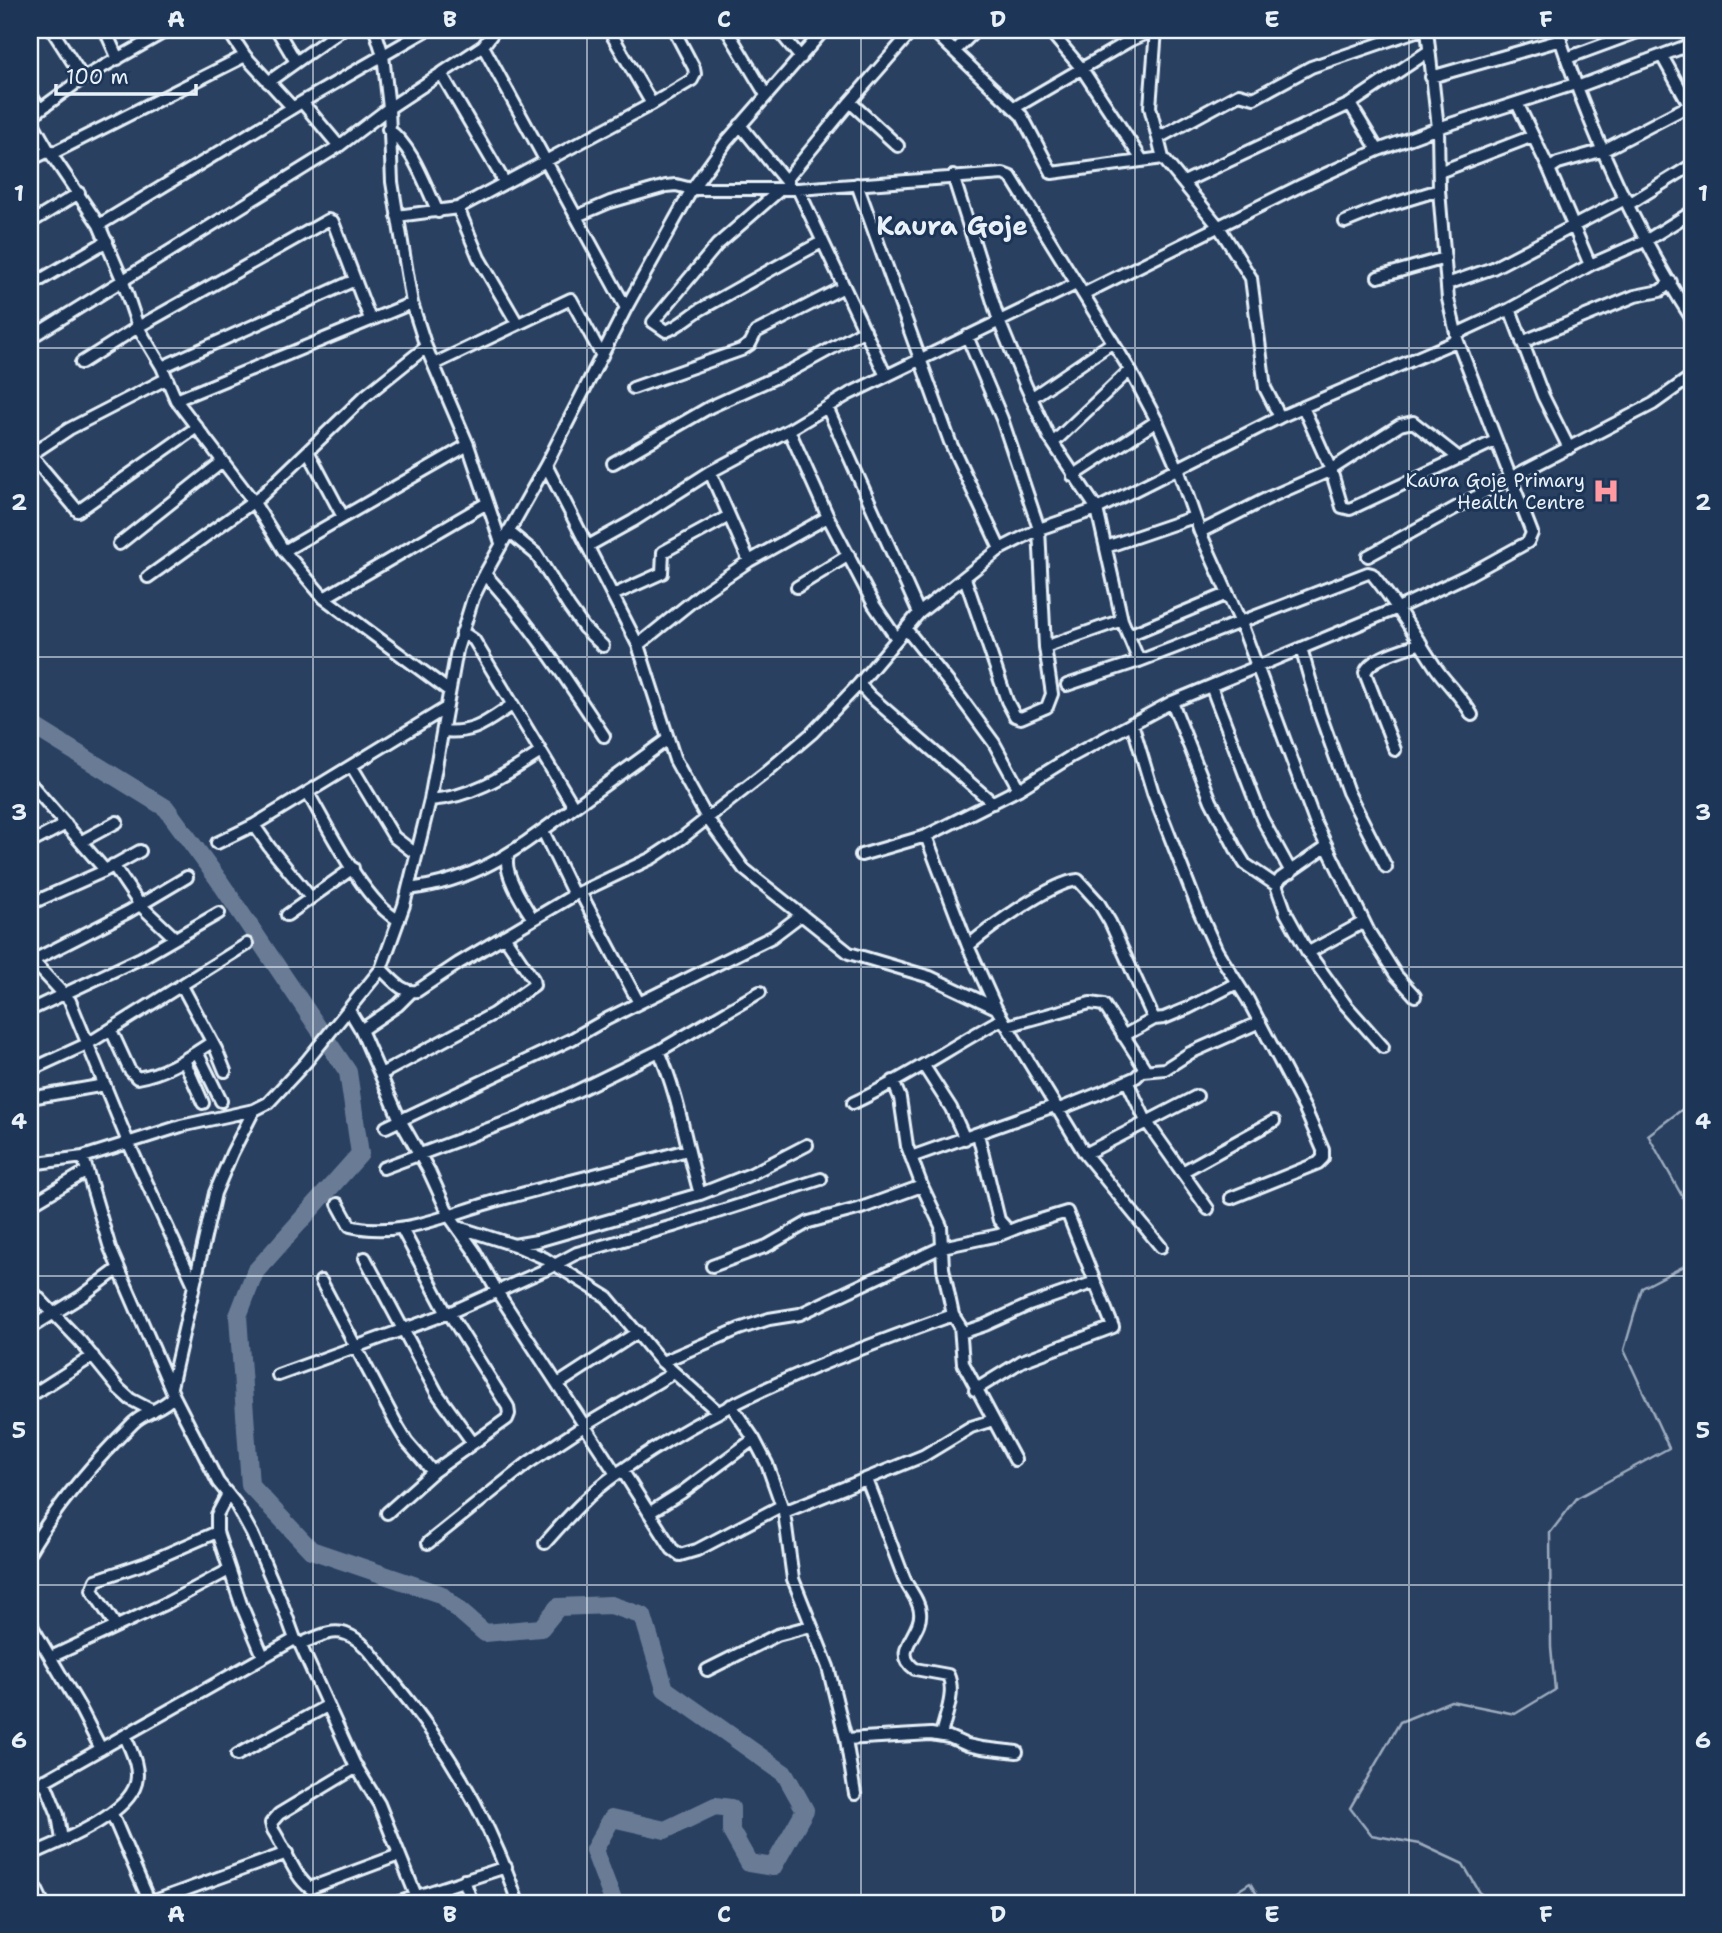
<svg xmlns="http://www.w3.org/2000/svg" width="1722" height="1933" viewBox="0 0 1722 1933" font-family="'Shantell Sans',sans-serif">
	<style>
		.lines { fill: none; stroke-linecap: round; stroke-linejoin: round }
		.stream { stroke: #9dabbd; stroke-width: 2.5 }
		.river { stroke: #6b7c95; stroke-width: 18 }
		.minor-casing { stroke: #e8f1f8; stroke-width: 16 }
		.minor { stroke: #1d3557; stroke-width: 10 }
		.grid { fill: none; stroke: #e8f1f8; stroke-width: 2; stroke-opacity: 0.55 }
		.labels { text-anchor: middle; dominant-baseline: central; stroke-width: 6; stroke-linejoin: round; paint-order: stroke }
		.poi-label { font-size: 19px; fill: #e8f1f8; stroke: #1d3557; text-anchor: end }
		.district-label { font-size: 26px; font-weight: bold; fill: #e8f1f8; stroke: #1d3557 }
		.neatline { fill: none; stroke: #e8f1f8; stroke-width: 2.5 }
		.grid-label { font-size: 23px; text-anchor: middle; font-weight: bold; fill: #e8f1f8 }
	</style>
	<rect width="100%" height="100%" fill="#294061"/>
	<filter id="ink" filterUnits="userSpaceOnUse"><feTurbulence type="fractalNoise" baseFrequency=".0143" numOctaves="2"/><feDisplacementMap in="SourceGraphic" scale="14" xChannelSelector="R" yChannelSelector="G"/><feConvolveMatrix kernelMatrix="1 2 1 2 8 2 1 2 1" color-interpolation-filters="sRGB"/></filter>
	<g filter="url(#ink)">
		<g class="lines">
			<!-- stream -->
			<path class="stream" d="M1692 1102 1648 1135 1692 1214
				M1219 1903 1250 1883 1262 1903
				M1486 1903 1463 1864 1420 1844 1371 1835 1350 1808 1400 1722 1451 1701 1515 1714 1555 1690 1551 1647 1550 1533 1577 1498 1669 1448 1624 1350 1642 1288 1692 1262"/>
			<!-- river -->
			<path class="river" d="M30 724 166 808 218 879 348 1072 360 1154 255 1272 238 1316 250 1485 311 1550 440 1594 485 1633 541 1628 558 1607 611 1605 643 1616 665 1689 785 1774 805 1810 773 1867 749 1863 731 1831V1808L715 1806 665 1830 612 1818 594 1850 614 1903"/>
			<defs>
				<path id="minor" d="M52 30 83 78
					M105 30 118 59
					M228 30 245 56 292 107
					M277 30 296 62
					M375 30 383 55 389 108 392 182 412 303 426 347 468 445 501 543
					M609 30 652 104
					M727 30 766 95
					M778 30 801 58
					M932 30 1022 116 1052 173 1163 158
					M1049 30 1082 69 1142 160
					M1156 30 1150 107 1163 158 1219 227 1251 278 1265 388 1280 417
					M1557 30C1590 130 1635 231 1692 319
					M483 46 626 308
					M955 51 976 30
					M1662 56 1692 110
					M1567 58 1643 30
					M441 73 505 183
					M1431 77 1561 40
					M268 82 341 30
					M1577 87 1692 44
					M30 93 40 110
					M302 102 339 146
					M850 102 898 146
					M1517 103 1549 169 1590 265
					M1350 104 1378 150
					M1014 108 1129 41 1154 30
					M30 117 83 78 168 30
					M30 118 49 151 99 225 122 279 138 327 162 367 176 400 253 501 284 551 324 598 448 690
					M740 125 788 184
					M388 129C413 147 425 185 438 212
					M1158 138 1239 94 1254 98 1311 67 1419 30
					M51 154 245 56
					M30 160 49 151
					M1549 169 1558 163 1604 150 1692 104
					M1439 172 1533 136
					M953 176 999 321 1025 384 1049 437 1097 509 1122 620 1139 661
					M786 180 850 102 913 30
					M1184 182 1350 104 1429 51
					M857 184 950 442 1000 549
					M781 189 717 245 653 322 666 331C680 326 690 315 703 308 743 286 782 263 822 242
					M798 189 886 376
					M1629 204 1692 165
					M458 208 479 258 517 323
					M397 216 458 208 652 104 692 80 695 74 694 68 674 30
					M577 216 610 202 666 186 676 185 692 189H798L1003 174 1011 177 1130 370 1157 421 1178 469 1200 532 1241 623 1315 822 1369 932 1396 975 1415 996
					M1345 222 1377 209 1439 190
					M30 223 79 193
					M99 225 302 102 427 30
					M1378 277 1445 258
					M1447 284 1493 268 1627 198
					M30 286 107 241
					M1083 294 1302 185 1378 150 1438 128 1575 84
					M1510 309 1543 396 1569 448
					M1456 334 1510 309 1590 265 1647 240 1692 212
					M30 338 339 146 389 108 483 46 495 30
					M1522 342 1635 296 1660 291 1671 282
					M81 363 138 327 328 220 333 222 370 319
					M434 364 571 299 602 356
					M162 367 355 280
					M633 388 741 350 750 344 756 332 844 287
					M1031 398 1113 342
					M176 400 412 303
					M827 407 919 613
					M1303 407 1331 470 1342 507 1350 509 1495 441
					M789 430 828 517 874 605 897 639
					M1053 443 1130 370
					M308 451 343 517
					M30 454 78 511 197 427
					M30 455 69 429 166 379
					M613 463 710 407 792 370 865 330
					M546 465 638 645 675 760 707 818 744 869 849 953 930 977 996 1008 1085 1154 1161 1247
					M710 472 749 561
					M1073 476 1157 421
					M508 531 536 554 569 607 584 628 603 646
					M1200 532 1270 497 1327 472 1400 425 1413 422 1459 458
					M119 544 222 462
					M588 546 633 521 710 472 789 430 849 394 1076 284
					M1106 547 1194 517
					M284 551 468 445
					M1368 556 1510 478 1653 404 1692 376
					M485 574C530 623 567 680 604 736
					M148 577 260 497 365 396 426 347
					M965 578 1007 701 1015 716 1021 718 1047 707 1052 694 1045 647 1039 529 1002 419 967 336
					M797 587 849 555
					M613 595 662 573 663 552 729 516
					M324 598 487 503
					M906 629 961 698 994 743 1019 789
					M462 632 474 640 574 807
					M1129 635 1227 594
					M638 645 705 591 749 561 828 517
					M1045 647 1122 620
					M1301 648 1320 714 1348 792 1386 867
					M859 684 870 696 993 803
					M1067 685 1139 661 1368 573 1372 574C1397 604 1415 636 1436 668 1448 685 1462 697 1472 715
					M1211 686 1262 819 1291 872
					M1172 702 1211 801 1237 851 1245 864 1276 885 1286 913 1307 951 1345 1004 1383 1047
					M1132 723 1153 793 1199 911 1217 951 1248 1000 1305 1109 1323 1150V1158L1318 1163 1231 1198
					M443 731C475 734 486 722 512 705
					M1395 750 1365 673C1370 657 1405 649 1421 643
					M352 767 394 837 416 854
					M30 783 105 870
					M308 793C327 826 366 905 399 920
					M430 800C473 797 505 775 541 752
					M254 825 270 848 311 898
					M543 831 574 895
					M926 836 968 946 996 1008
					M82 841 117 822
					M30 843 66 824
					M217 843 254 825 446 708
					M861 855 926 836 1019 789 1072 756 1172 702 1398 608 1468 575 1528 542 1532 533 1457 339
					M508 856C502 872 524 905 533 919
					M113 865 140 905 175 938
					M1276 885 1281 878 1327 846
					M408 889C480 881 521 846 577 805 607 783 638 761 668 739
					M580 892 639 1003
					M30 904 102 872 140 851
					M287 915 353 868
					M968 946C989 928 1052 882 1078 880L1098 902 1110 922 1154 1019
					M1309 952 1364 922
					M30 958 70 1001 128 1142 194 1285
					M30 962 128 912 187 877
					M381 969C391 978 402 994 417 991L459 963 574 895 652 858 682 838 765 773 812 733 859 684 919 613 1000 549 1039 529 1097 509 1280 417 1454 342 1457 337 1448 299 1439 190 1438 128 1427 30
					M182 986 216 1049 225 1071
					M30 1010 141 958 219 913
					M349 1010 361 1030 400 1120 429 1171 450 1217 475 1252 498 1293 616 1474
					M1007 1026 1090 1003 1104 1005 1144 1067 1142 1071
					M111 1030 129 1069 137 1078C165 1074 189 1057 212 1042
					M361 1030 398 1005 411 992
					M1123 1036 1154 1019 1164 1018 1188 1008 1237 983
					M659 1051C679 1097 686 1146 700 1194
					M197 1052 221 1101
					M184 1060 203 1103
					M924 1066 951 1108 965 1139
					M30 1070 89 1043 247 944
					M381 1074 493 1014 534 985 533 979 504 936
					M893 1081 900 1098 907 1146 922 1186 941 1226 943 1268 953 1315 960 1326 963 1363 1015 1460
					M1127 1081 1146 1121 1208 1209
					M30 1098 105 1085
					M853 1103C905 1079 952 1046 1002 1019
					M1057 1110 1100 1093 1136 1077 1142 1071 1165 1069 1190 1053 1260 1022
					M386 1127 572 1039 607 1019 772 937 801 915
					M978 1134 999 1220 1009 1231
					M1085 1154 1197 1096
					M83 1157 110 1248 174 1396 218 1482 235 1503 252 1534 283 1606 295 1639 300 1644 354 1763 379 1804 419 1903
					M911 1157 1054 1106
					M30 1164 83 1157 181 1126 254 1110 268 1103 306 1062 381 969 404 905 430 800 457 650 473 598 485 574 546 465 626 308 692 189 726 142 824 30
					M383 1168 518 1118 575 1092 659 1051 760 992
					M1182 1172 1274 1121
					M338 1204 350 1226C405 1239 454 1211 506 1198 566 1182 627 1167 687 1150
					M30 1205 87 1171
					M458 1227 514 1245 537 1241 700 1194 751 1174 807 1145
					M402 1229 447 1314
					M514 1245 544 1258 607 1297 659 1359 717 1411
					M365 1258 437 1393 473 1443
					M712 1266 767 1246 809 1222 861 1208 922 1186
					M321 1281 398 1427 407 1442 433 1472
					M30 1289 80 1341 119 1389 130 1399 153 1411
					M30 1328 82 1296 118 1269
					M961 1333 985 1325 1029 1305 1095 1282
					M662 1362 739 1329 769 1319 800 1314 942 1247 999 1235 1024 1225 1067 1212 1113 1327 1022 1361 975 1390
					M278 1375 449 1313 547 1269 577 1253 677 1225 821 1179
					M558 1384 638 1332
					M171 1387 215 1193 232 1153 254 1110
					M35 1393 93 1356
					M731 1405 754 1439 767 1464 784 1512 793 1579 828 1667 846 1739 855 1794
					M622 1470 672 1549 680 1555 697 1550 781 1506
					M867 1480C880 1512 891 1545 904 1578 908 1589 919 1599 920 1612 923 1633 890 1651 915 1669L948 1675C956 1693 945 1717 941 1735
					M228 1494 217 1515V1532L241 1604 263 1656
					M784 1512 923 1456 971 1427 993 1420
					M387 1513 433 1472 507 1419 509 1414 508 1407 449 1313
					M649 1513 681 1493 754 1439
					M428 1543 528 1463 584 1426 673 1373
					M545 1543C567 1518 590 1492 618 1473 719 1401 837 1356 953 1315
					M30 1551C57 1504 94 1462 133 1423 144 1412 163 1409 174 1396
					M30 1618 33 1628 79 1706 101 1749
					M116 1626 92 1590 96 1580 146 1563 217 1532
					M300 1644C314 1639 331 1628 346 1634 364 1640 377 1661 388 1675 445 1743 490 1819 518 1903
					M51 1657 169 1602 229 1570
					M707 1670 777 1635 811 1626
					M846 1739 931 1734 949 1737 967 1745 982 1748 1017 1752
					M237 1755 327 1706
					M357 1767 279 1814 271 1823 273 1830C284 1846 295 1878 310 1888L399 1855
					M44 1780 58 1815 62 1840
					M30 1789 295 1639
					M112 1814 150 1903
					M30 1855C59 1842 127 1816 136 1783 140 1767 131 1751 125 1736
					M30 1876 43 1903
					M464 1880 472 1903
					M149 1903 287 1853
					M396 1903 506 1867"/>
			</defs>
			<!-- minor casing -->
			<use href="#minor" class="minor-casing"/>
			<!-- minor -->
			<use href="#minor" class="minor"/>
		</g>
	</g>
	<!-- grid -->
	<path class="grid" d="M313 30V1903M587 30V1903M861 30V1903M1135 30V1903M1409 30V1903M30 348H1692M30 657H1692M30 967H1692M30 1276H1692M30 1585H1692"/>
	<!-- icons -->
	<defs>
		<symbol id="hospital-bare" viewBox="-9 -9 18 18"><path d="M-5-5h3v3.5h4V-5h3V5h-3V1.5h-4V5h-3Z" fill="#ff9aa2" stroke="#1d3557" stroke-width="2.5" paint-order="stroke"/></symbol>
	</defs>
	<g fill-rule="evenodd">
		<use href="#hospital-bare" x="1587" y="472" width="38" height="38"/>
	</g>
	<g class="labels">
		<!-- poi labels -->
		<g class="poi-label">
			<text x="1585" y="480">Kaura Goje Primary<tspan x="1585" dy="22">Health Centre</tspan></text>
		</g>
		<!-- district labels -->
		<g class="district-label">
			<text x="952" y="225">Kaura Goje</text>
		</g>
	</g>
	<!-- margin -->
	<rect width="1722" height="1933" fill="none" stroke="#1d3557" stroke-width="77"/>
	<!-- scale -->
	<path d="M56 84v10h140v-10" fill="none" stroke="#e8f1f8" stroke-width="3.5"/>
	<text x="66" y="84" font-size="21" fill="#e8f1f8" stroke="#1d3557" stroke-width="5" paint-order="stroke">100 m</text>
	<rect x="38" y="38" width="1646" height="1857" class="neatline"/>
	<g class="grid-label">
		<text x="176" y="27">A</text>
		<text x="450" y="27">B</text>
		<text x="724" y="27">C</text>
		<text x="998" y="27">D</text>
		<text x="1272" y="27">E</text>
		<text x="1546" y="27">F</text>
		<text x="19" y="201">1</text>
		<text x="1703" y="201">1</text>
		<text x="19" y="510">2</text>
		<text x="1703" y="510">2</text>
		<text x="19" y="820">3</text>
		<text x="1703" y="820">3</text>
		<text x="19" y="1129">4</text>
		<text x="1703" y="1129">4</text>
		<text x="19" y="1438">5</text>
		<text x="1703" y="1438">5</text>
		<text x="19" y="1748">6</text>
		<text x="1703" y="1748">6</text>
		<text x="176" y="1922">A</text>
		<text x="450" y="1922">B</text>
		<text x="724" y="1922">C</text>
		<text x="998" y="1922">D</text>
		<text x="1272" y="1922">E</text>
		<text x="1546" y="1922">F</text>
	</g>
</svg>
